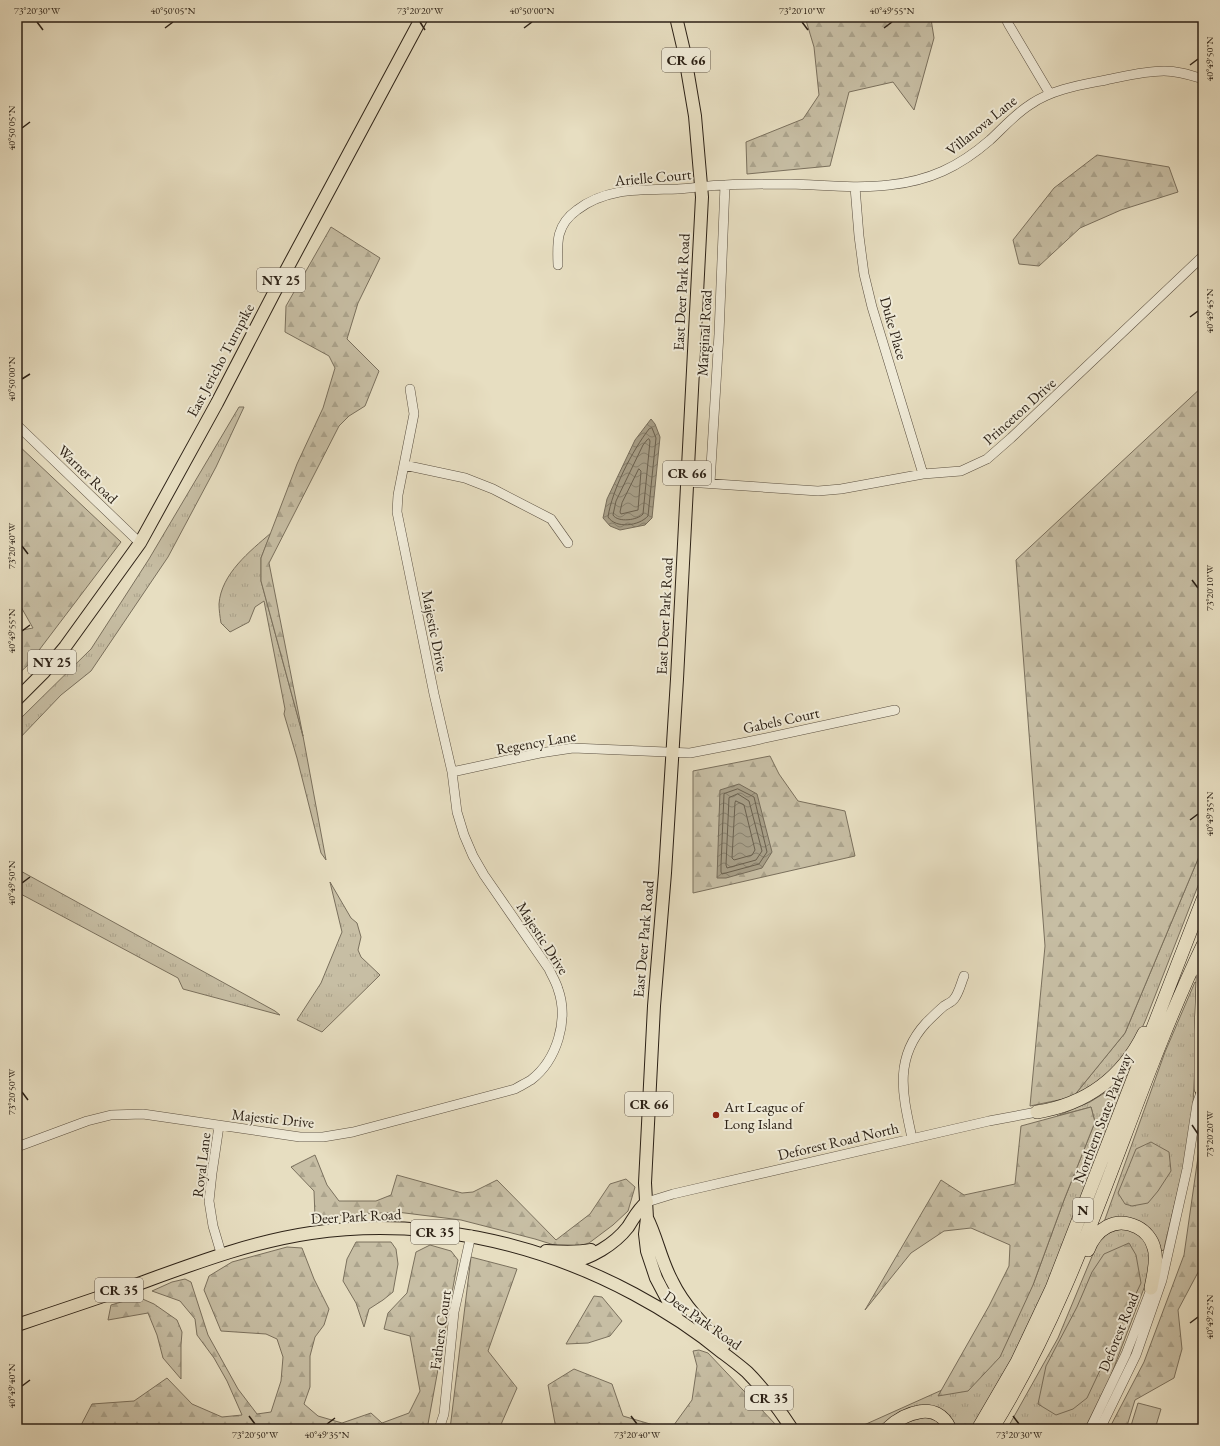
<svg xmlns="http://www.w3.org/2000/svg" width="1220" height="1446" viewBox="0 0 1220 1446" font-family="'EB Garamond',serif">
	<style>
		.grass { fill: url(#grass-tufts); stroke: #7a705d }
		.forest { fill: url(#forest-firs); stroke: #7a705d }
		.garden { fill: #c7bea4; stroke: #7a705d }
		.water { fill: url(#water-waves); stroke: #766c5a }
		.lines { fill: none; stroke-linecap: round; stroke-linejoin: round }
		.shore { stroke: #6a604e; stroke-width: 1 }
		.minor-casing { stroke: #5b5041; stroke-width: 10 }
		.major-casing { stroke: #2c2116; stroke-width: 14 }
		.highway-casing { stroke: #2c2116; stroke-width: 14 }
		.minor { stroke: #efead7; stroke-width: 9 }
		.major { stroke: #e7dec1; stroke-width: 12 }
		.highway { stroke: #e7dec1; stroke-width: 13 }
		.ticks { fill: none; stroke: #2c2116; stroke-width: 1.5 }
		.poi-dot { fill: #8f2418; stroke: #efead7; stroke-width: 1.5 }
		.labels { text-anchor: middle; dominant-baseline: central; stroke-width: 4; stroke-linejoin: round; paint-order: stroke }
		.shield { fill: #efead7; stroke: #665d50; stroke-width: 1 }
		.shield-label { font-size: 14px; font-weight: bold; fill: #2c2116 }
		.street-label { font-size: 15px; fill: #2c2116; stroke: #efead7 }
		.poi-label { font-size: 15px; fill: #2c2116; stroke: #efead7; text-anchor: start }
		.neatline { fill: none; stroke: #2c2116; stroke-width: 1.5 }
		.ticks-label { font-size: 10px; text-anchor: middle; fill: #2c2116 }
	</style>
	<defs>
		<pattern id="grass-tufts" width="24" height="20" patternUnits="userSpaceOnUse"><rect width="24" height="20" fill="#c7bea4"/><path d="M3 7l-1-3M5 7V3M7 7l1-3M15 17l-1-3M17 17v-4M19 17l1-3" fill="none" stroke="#aba38c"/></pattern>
		<pattern id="forest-firs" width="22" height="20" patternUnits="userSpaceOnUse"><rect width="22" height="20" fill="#c7bea4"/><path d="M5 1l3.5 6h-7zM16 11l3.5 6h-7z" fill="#aba38c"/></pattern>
		<pattern id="water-waves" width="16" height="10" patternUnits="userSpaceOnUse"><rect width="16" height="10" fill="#a79e87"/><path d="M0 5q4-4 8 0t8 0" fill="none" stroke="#88806d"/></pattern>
	</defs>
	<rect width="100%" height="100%" fill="#e7dec1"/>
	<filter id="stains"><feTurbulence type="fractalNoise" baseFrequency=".005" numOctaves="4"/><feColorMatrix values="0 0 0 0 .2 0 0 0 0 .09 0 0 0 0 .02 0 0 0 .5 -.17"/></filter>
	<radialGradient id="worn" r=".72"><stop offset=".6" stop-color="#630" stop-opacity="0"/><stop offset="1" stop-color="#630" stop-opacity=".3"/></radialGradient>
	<!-- grass -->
	<path class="grass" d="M239 407H244L216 467 168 557 91 671 61 695 17 741V723L21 718 91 649 149 559Z
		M271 533 261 558V581L303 736 326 860 321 853 297 758 284 714 285 709 264 601 255 607 249 622 230 632 221 623C220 617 219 610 219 604 221 574 250 551 271 533Z
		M1203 847V873L1146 1019 1131 1053 1103 1082 1073 1097 1125 1033Z
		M17 869 275 1011 280 1015 183 989 178 978 17 892Z
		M330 882 351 918 357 923 361 937 358 950 361 957 380 975 322 1032 297 1020 321 983 342 932Z
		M1195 982 1199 984 1193 1105 1184 1165 1165 1244 1164 1250 1161 1251 1154 1235 1104 1222 1165 1052Z
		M1129 1073 1039 1309 973 1429H958L951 1418 931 1407 884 1429H855L942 1390 939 1396 1033 1285 1064 1200 1095 1122 1091 1107 1057 1116 1090 1102 1114 1087Z
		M1122 1229 1132 1230 1147 1241 1152 1267 1110 1378 1085 1428 1067 1426 1056 1429H1007L1058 1338 1098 1242C1105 1234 1112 1231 1122 1229Z
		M925 1417 938 1421 946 1429H900L908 1422Z"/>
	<!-- forest -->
	<path class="forest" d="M805 17H933L931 19 934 38 914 110 893 82 849 92 830 166 747 174 746 142 803 119 819 95 814 47Z
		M1097 155 1169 167 1178 192 1121 210 1080 228 1039 266 1019 264 1013 240 1054 188Z
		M331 227 380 258 358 303 347 339 379 371 365 406 349 416 339 426 269 563 303 736 261 581V558L297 464 323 408 335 368 329 356 285 332 286 306Z
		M1203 386V847L1125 1033 1073 1097 1030 1106 1045 946 1016 560Z
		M17 444 121 542 27 666 17 675V631L33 628 17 600Z
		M770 756 779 774 798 801 845 811 855 856 693 893V771Z
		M1091 1107 1095 1122 1064 1200 1033 1285 1000 1357 968 1391 938 1396 989 1306 1009 1266 1010 1245 971 1228 944 1231 911 1253 865 1310 941 1180 964 1195 1015 1184 1021 1126Z
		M1203 1122V1263L1178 1310 1182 1349 1174 1378 1135 1400 1126 1429H1109L1144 1362 1184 1255Z
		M1151 1142 1169 1152 1171 1171 1158 1191 1148 1203 1132 1206 1125 1204 1118 1193 1136 1149Z
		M315 1155 327 1185 339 1201H376L391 1195 397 1175 462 1193 473 1192 497 1180 556 1240 590 1214 610 1184 626 1179 635 1187 628 1211 613 1225 589 1243 567 1249 535 1239 461 1220 397 1212 315 1217 314 1191 291 1167Z
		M356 1242H391L396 1249 398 1264 393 1292 383 1300 369 1309 364 1327 356 1303 343 1281 347 1259Z
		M1129 1243 1136 1255 1141 1283 1087 1398 1073 1409 1056 1415 1038 1404 1046 1366 1077 1307 1092 1272 1104 1254Z
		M430 1245 451 1251 458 1260 428 1424 425 1427 421 1429H79L92 1404 134 1401 167 1378 192 1404 222 1417 242 1415 227 1381 214 1358 197 1335 195 1319 180 1301 152 1291 172 1282 185 1279 191 1282 208 1335 238 1389 257 1414 271 1412 281 1381 283 1357 277 1339 266 1334 221 1331 204 1290 209 1276 232 1262 287 1247 302 1248 314 1279 329 1309 324 1325 315 1337 310 1356V1387L304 1404 318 1416 342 1423 371 1413 382 1423 409 1413 420 1391 410 1336 384 1329 388 1313 407 1293 416 1252Z
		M471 1257 517 1269 488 1351 517 1388 499 1429H450Z
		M594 1296 602 1297 622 1321 610 1336 588 1343 566 1344Z
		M138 1297 154 1304 177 1320 182 1332 181 1345V1379L163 1358 157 1335 148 1313 108 1320 111 1305Z
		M699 1350 708 1353 777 1426 774 1429H671L692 1400 697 1366 693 1351Z
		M574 1369 612 1384 623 1416 667 1429H556L548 1385Z"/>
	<!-- garden -->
	<path class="garden" d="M1138 1403 1161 1409 1155 1429H1130Z"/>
	<!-- water -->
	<path class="water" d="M651 419 655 424 660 437 652 518 645 525 620 530 610 526 603 518 607 499 635 440Z
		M739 784 757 794 772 852 762 868 726 878H717L720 790Z"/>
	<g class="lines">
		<!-- shore -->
		<path class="shore" d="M652 428 656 438 648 516C639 526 616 529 608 517 612 490 632 451 649 429Z
			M649 439 650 441 643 514C638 520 618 523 613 515L616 501 643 445 647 440Z
			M639 469 641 471 638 510 621 514 620 512 622 503Z
			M738 789 754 797 767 852 759 864 722 874 721 872V865L724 794Z
			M738 794 749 801 762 851 756 860 727 868 726 865 729 798Z
			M736 801 744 805 755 850 752 855 734 860 732 858 735 803Z"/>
		<defs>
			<path id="minor" d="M1005 17 1009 25 1050 94
				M855 187 859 236 864 274 872 307 923 474
				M558 265C557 242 556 225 577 210 607 187 642 190 678 189 694 188 710 185 725 185 747 184 769 184 791 184 824 185 856 189 889 185 929 181 959 167 990 140 1003 128 1015 114 1031 104 1053 89 1081 85 1106 80 1126 76 1144 71 1164 71 1178 71 1190 75 1203 79
				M17 425 140 543
				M404 465 465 478 493 489 551 519 568 543
				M687 482 818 491 841 489 923 474 961 471 987 459 1011 438 1203 256
				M710 483 719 334 725 185
				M452 772 540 753 573 748 690 753 747 742 895 710
				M219 1126 212 1173 209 1201 213 1226 221 1253
				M912 1138C903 1096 893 1059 926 1023 932 1017 938 1011 944 1006 947 1004 952 1002 954 999 959 993 961 983 964 976
				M17 1147 87 1121 111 1115 143 1114 300 1137H323L353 1132 515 1089C520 1086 526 1083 531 1080 557 1060 569 1020 558 989 556 982 552 976 549 969L484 875 473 856 464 835 457 812 452 772 434 694 397 512 398 495 414 414 410 389
				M647 1202 673 1194 989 1121 1037 1112
				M439 1429 444 1414 454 1312 471 1235
				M1090 1429 1126 1354 1153 1284
				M1100 1429 1136 1355 1162 1280 1187 1169 1197 1104 1203 1087"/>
			<path id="major" d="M676 17 684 51 695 116 702 197 677 679 665 873 654 1006 645 1183 647 1218 645 1234 647 1251 656 1278 677 1318
				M17 699 44 672 65 647 140 543 217 403 274 293 422 17
				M647 1218C657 1238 661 1261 672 1281 684 1306 704 1326 724 1345
				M546 1251C561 1252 576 1253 591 1250
				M569 1263C591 1258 614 1245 628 1227 634 1218 638 1209 647 1202
				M17 1325C56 1312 95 1299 135 1285 193 1264 250 1242 311 1233 423 1217 535 1241 634 1294 666 1311 695 1330 723 1353 731 1359 739 1365 747 1372 763 1388 779 1409 792 1429"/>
			<path id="highway" d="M1201 1089V1031L1203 975
				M1037 1112C1087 1104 1122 1078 1144 1033
				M1088 1250C1096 1229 1115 1216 1137 1227 1145 1231 1152 1239 1154 1248 1158 1260 1153 1276 1151 1288
				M887 1429C904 1413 937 1399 950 1429
				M978 1429 1017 1362 1052 1288 1203 899
				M992 1429C1086 1278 1127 1104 1203 945"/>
		</defs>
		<!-- minor casing -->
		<use href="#minor" class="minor-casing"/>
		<!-- major casing -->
		<use href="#major" class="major-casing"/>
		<!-- highway casing -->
		<use href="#highway" class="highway-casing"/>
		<!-- minor -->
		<use href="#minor" class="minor"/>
		<!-- major -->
		<use href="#major" class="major"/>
		<!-- highway -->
		<use href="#highway" class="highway"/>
	</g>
	<!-- ticks -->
	<path class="ticks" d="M37 22 43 30M420 22 425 30M802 22 808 30M165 28 173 22M524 28 532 22M884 28 892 22M1190 65 1198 59M22 128 30 122M1190 317 1198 311M22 379 30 374M22 546 28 554M1192 580 1198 588M22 631 30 625M1190 820 1198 814M22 883 30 877M22 1092 28 1100M1192 1125 1198 1134M1190 1323 1198 1317M22 1386 30 1380M249 1416 255 1424M631 1416 637 1424M1013 1416 1019 1424M327 1424 335 1418"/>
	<!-- markers -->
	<circle class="poi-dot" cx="716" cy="1115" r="4"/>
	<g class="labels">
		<!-- shield labels -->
		<g class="shield">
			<rect x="662" y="48" width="48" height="24" rx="3"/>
			<rect x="257" y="268" width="48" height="24" rx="3"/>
			<rect x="663" y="461" width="48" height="24" rx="3"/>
			<rect x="28" y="650" width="48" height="24" rx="3"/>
			<rect x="625" y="1092" width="48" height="24" rx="3"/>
			<rect x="1073" y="1198" width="20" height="24" rx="3"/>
			<rect x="411" y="1220" width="48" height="24" rx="3"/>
			<rect x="95" y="1278" width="48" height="24" rx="3"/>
			<rect x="745" y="1386" width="48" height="24" rx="3"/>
		</g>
		<g class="shield-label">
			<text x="686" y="60">CR 66</text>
			<text x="281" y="280">NY 25</text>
			<text x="687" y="473">CR 66</text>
			<text x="52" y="662">NY 25</text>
			<text x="649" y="1104">CR 66</text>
			<text x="1083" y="1210">N</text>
			<text x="435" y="1232">CR 35</text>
			<text x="119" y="1290">CR 35</text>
			<text x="769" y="1398">CR 35</text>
		</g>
		<!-- street labels -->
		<g class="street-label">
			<text transform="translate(981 125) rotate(-39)">Villanova Lane</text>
			<text transform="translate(653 177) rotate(-5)">Arielle Court</text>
			<text transform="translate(681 292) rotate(-87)">East Deer Park Road</text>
			<text transform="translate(894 328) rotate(74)">Duke Place</text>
			<text transform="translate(704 333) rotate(-87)">Marginal Road</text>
			<text transform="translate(220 360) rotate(-62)">East Jericho Turnpike</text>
			<text transform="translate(1019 411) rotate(-42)">Princeton Drive</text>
			<text transform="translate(88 474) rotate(44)">Warner Road</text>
			<text transform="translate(664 616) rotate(-87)">East Deer Park Road</text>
			<text transform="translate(435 631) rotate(79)">Majestic Drive</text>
			<text transform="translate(781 720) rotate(-12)">Gabels Court</text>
			<text transform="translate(536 742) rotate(-10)">Regency Lane</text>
			<text transform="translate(543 938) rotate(57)">Majestic Drive</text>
			<text transform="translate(643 939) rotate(-85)">East Deer Park Road</text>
			<text transform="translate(273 1118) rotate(6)">Majestic Drive</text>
			<text transform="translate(1102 1118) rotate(-69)">Northern State Parkway</text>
			<text transform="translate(838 1141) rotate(-13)">Deforest Road North</text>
			<text transform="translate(201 1165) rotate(-83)">Royal Lane</text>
			<text transform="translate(356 1216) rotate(-3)">Deer Park Road</text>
			<text transform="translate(703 1320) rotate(35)">Deer Park Road</text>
			<text transform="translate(440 1330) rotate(-82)">Fathers Court</text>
			<text transform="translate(1118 1332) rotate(-68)">Deforest Road</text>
		</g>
		<!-- poi labels -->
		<g class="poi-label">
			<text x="724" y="1106">Art League of<tspan x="724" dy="17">Long Island</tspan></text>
		</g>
	</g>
	<!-- margin -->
	<rect width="1220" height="1446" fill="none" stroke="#e7dec1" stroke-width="44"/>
	<rect x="22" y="22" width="1176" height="1402" class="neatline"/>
	<g class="ticks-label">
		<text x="37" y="14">73°20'30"W</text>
		<text x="173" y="14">40°50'05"N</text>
		<text x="420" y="14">73°20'20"W</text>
		<text x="532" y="14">40°50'00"N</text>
		<text x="802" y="14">73°20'10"W</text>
		<text x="892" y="14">40°49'55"N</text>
		<text transform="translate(1209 59) rotate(-90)" y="4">40°49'50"N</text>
		<text transform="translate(11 128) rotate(-90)" y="4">40°50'05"N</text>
		<text transform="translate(1209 311) rotate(-90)" y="4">40°49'45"N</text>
		<text transform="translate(11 379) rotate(-90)" y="4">40°50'00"N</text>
		<text transform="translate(11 546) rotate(-90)" y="4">73°20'40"W</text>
		<text transform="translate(1209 588) rotate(-90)" y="4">73°20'10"W</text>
		<text transform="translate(11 631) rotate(-90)" y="4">40°49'55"N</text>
		<text transform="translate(1209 814) rotate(-90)" y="4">40°49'35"N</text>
		<text transform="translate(11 883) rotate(-90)" y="4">40°49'50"N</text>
		<text transform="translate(11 1092) rotate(-90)" y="4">73°20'50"W</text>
		<text transform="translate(1209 1134) rotate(-90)" y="4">73°20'20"W</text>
		<text transform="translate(1209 1317) rotate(-90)" y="4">40°49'25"N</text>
		<text transform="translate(11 1386) rotate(-90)" y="4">40°49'40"N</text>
		<text x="255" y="1438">73°20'50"W</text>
		<text x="327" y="1438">40°49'35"N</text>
		<text x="637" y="1438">73°20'40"W</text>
		<text x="1019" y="1438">73°20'30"W</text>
	</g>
	<rect width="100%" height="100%" filter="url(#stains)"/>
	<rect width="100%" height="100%" fill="url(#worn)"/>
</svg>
